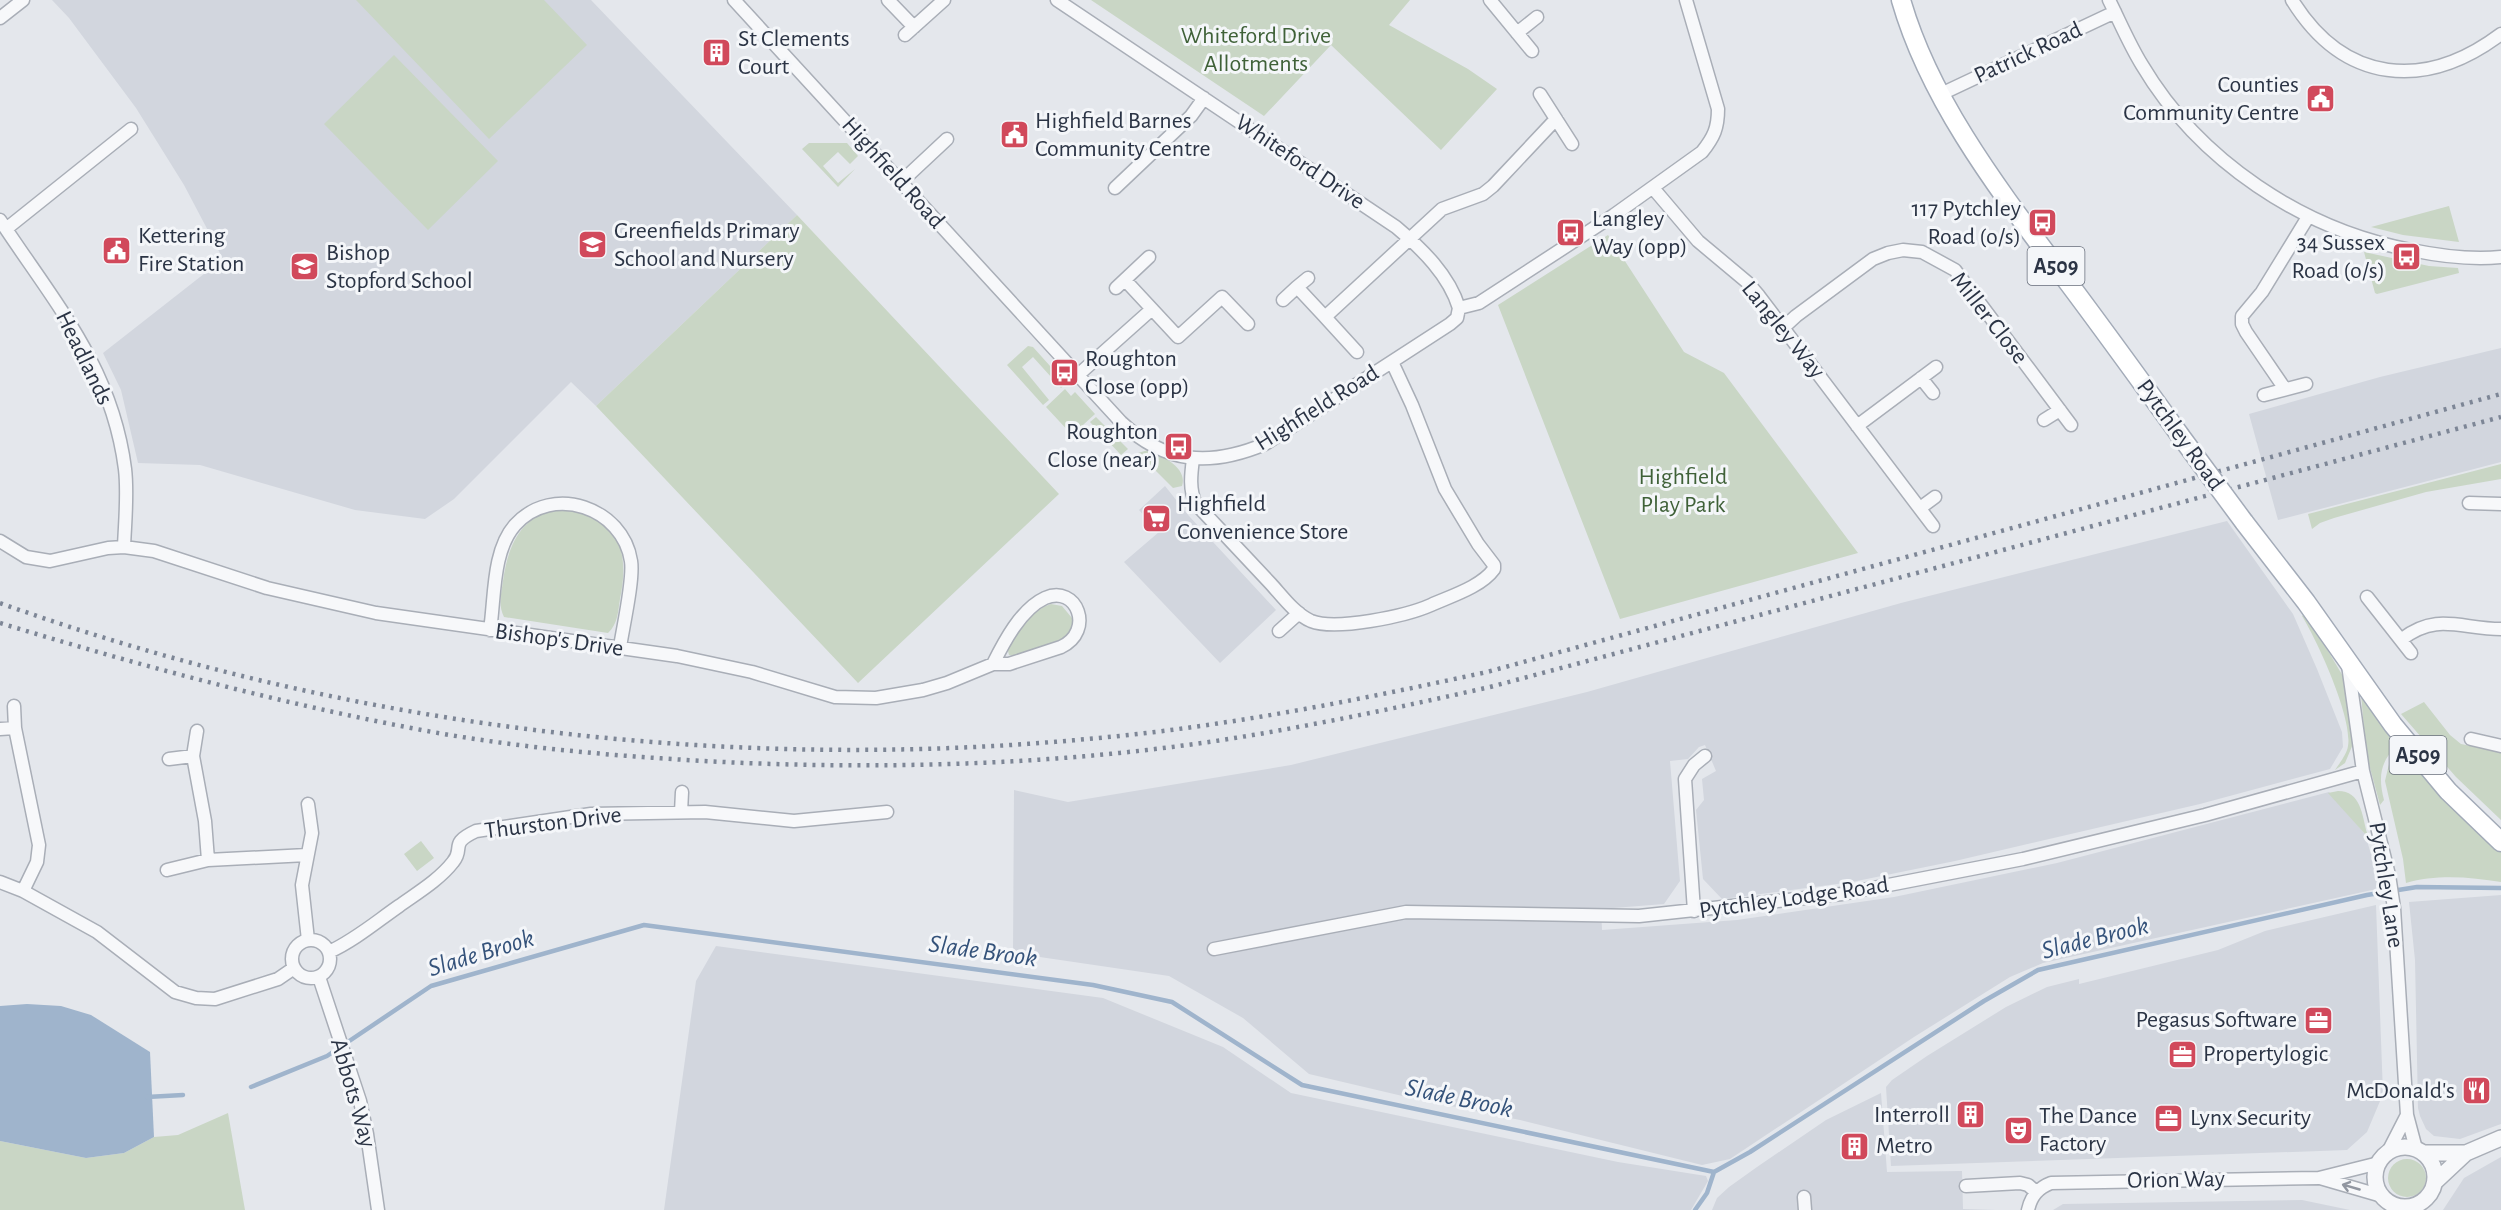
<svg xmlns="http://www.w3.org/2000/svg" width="2501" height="1210" viewBox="0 0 2501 1210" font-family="'Alegreya Sans',sans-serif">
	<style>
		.built { fill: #d2d6de }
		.green { fill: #c9d6c5 }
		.water { fill: #9fb4cc }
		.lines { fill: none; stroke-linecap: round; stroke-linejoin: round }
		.stream { stroke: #9fb4cc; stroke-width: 4.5 }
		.minor-casing { stroke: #a9aeb7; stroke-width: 15 }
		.tertiary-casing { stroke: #a9aeb7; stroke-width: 18 }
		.primary-casing { stroke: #a3abb8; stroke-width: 21 }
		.minor { stroke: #f7f8fa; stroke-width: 12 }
		.tertiary { stroke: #f7f8fa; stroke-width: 15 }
		.primary { stroke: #fff; stroke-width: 18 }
		.rail { stroke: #7d8696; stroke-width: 4.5; stroke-dasharray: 3 6; stroke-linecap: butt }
		.primary-bridge-casing { stroke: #a3abb8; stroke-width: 21; stroke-linecap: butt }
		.primary-bridge { stroke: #fff; stroke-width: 18 }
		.oneway { stroke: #9196a0 }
		.labels { text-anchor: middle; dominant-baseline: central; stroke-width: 6; stroke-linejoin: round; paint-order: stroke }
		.shield { fill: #f4f6f9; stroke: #676e7b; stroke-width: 1.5 }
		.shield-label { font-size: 22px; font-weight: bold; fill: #2b3445 }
		.park-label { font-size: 24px; fill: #3f6138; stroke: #f4f6f9 }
		.poi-label { font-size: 24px; fill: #2b3445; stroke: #f4f6f9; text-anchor: start }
		.street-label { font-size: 24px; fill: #2b3445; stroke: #f4f6f9 }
		.water-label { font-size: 26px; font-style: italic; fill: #34527a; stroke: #f4f6f9 }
	</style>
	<rect width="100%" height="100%" fill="#e4e7ec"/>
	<!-- built -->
	<path class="built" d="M52 0H591L797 215 596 406 571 382 454 499 425 519 355 510 200 465 138 463 121 390 103 353 223 259 184 185 136 108 69 18Z
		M2501 348V462L2278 520 2249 414 2380 377Z
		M1165 486 1189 516 1276 610 1220 663 1124 562 1159 532 1139 510Z
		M2227 521 2293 614 2317 669 2342 732 2343 747 2330 769 2200 804 1955 861 1852 882 1722 899 1703 879 1696 810 1704 800 1702 779 1716 771 1705 745 1699 747 1688 759 1670 761 1680 881 1664 904 1601 909 1602 930 1737 920 1894 897 2057 863 2329 792 2365 834 2381 888 2043 963 2010 977 1914 1037 1730 1159 1702 1165 1520 1120 1411 1098 1309 1074 1243 1018 1169 976 1013 953 1014 790 1068 802 1291 765 1587 692 1901 603Z
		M2501 895V1124L2460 1139 2434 1136 2426 1129 2420 1116 2418 1108 2415 960 2409 902Z
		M2376 905 2383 1094 2367 1132 2347 1150 1891 1166 1886 1087 1892 1080 1927 1056 2006 1007 2047 987 2079 979V984L2218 950 2265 931Z
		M716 946 1103 998 1223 1047 1291 1093 1618 1162 1706 1176 1708 1181 1691 1210H664L696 981Z
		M1881 1093 1887 1172 1962 1171 1963 1209 1996 1210H1712L1717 1198 1729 1187 1757 1167 1826 1120Z
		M2501 1157V1210H2443L2464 1178Z
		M2302 1200 2350 1210H2053L2063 1204Z"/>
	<!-- green -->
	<path class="green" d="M356 0H544L587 45 489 139Z
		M1091 0H1410L1389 25 1468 69 1497 89 1441 150 1331 45 1264 116Z
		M394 55 498 161 428 230 324 124Z
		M809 143H847L858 156 850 164 838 152 823 166 838 183 855 169 838 187 802 149Z
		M2449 206 2459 242 2403 235 2371 227Z
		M797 215 1059 494 858 683 596 406Z
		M1608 235 1684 352 1724 373 1858 553 1620 619 1498 305Z
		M2364 252 2429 266 2458 268 2459 273 2377 294 2375 293Z
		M1028 346 1033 347 1059 376 1056 379 1063 386 1061 388 1033 357 1022 367 1049 400 1043 405 1007 365Z
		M1065 389 1071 396 1075 392 1095 414 1072 435 1046 407Z
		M1096 417 1128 449 1121 455 1090 422Z
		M1148 450C1163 456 1188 468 1182 486L1173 488 1138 453Z
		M2501 464V479L2426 492 2334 518 2320 523 2312 529 2308 514Z
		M558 509C616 514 631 546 620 599 618 611 618 624 608 633L504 617C498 605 501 595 503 581 508 546 520 516 558 509Z
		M1051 604 1062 606 1072 618C1073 627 1070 633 1062 639L1013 656 1009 655 1007 647C1019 632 1031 610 1051 604Z
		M2303 615 2324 644 2344 678 2353 744 2345 763 2335 770C2339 764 2347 754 2348 746 2353 718 2317 640 2302 616Z
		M2361 694 2398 744C2380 762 2378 776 2384 800L2380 805 2366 753Z
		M2424 702 2450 735 2461 744 2501 752V820L2456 777 2401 714Z
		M2402 751 2422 775 2501 850V882C2471 877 2436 874 2406 883L2403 859 2385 781 2390 760Z
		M2338 791C2361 791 2362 815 2367 833L2365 834 2328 793Z
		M421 841 434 858 417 871 404 854Z
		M228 1113 245 1210H0V1141L86 1158 124 1153 154 1137 178 1135Z
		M2388 1178a19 19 0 1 1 38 0a19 19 0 1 1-38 0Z"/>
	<!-- water -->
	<path class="water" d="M27 1004 61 1006 91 1015 150 1052 154 1137 124 1153 86 1158 0 1141V1006Z"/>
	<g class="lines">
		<!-- stream -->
		<path class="stream" d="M251 1087 327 1056 431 986 644 925 1093 985 1172 1002 1302 1085 1714 1172
			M147 1097 183 1095
			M1695 1210 1707 1193 1714 1172 1750 1152 1984 1001 2038 970 2367 895 2417 887 2501 888"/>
		<defs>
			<path id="minor" d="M734 0 1121 422C1165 464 1210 467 1265 444L1450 324 1457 318 1459 308
				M888 0 914 27
				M1057 0 1396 227C1422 249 1449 275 1459 308
				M1490 0 1532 51
				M2109 0C2120 22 2129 44 2142 65 2199 161 2303 230 2411 250 2440 256 2471 260 2501 257
				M2292 0C2344 84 2425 91 2501 34
				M0 18 23 0
				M1517 33 1537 17
				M905 35 944 0
				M1540 94 1572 144
				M1941 94 2115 12
				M901 182 947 139
				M1115 188 1191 116 1204 98
				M1653 188 1698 241 1747 282 1759 296 1933 526
				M0 220C54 302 112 367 125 469 128 494 125 521 124 547
				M6 229 131 129
				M1308 278 1297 287 1325 317
				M1125 280 1178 337 1222 297 1248 324
				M1116 288 1149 257
				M1283 300 1297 287
				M1459 308 1479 303 1614 215 1702 152C1714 137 1718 128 1718 109L1686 0
				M1783 328 1796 316 1873 259 1888 253 1903 250 1922 252 1955 270 2071 425
				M1357 352 1325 317 1442 209 1483 194 1493 186 1556 119
				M1078 375 1152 309
				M1921 378 1933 393
				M2285 389 2246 332 2242 324V316L2262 292 2308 217
				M2264 395 2306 384
				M2044 420 2060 410
				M1857 426 1936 367
				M1193 459C1191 474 1189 490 1196 504 1221 531 1246 557 1271 584 1282 596 1295 614 1311 621 1336 631 1406 616 1431 605 1451 596 1481 587 1494 569V565L1478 544 1445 489 1412 405 1392 362
				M2469 503 2501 504
				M1920 508 1935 497
				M0 541 26 557 50 561 108 548 124 547 154 551 267 588 376 613 677 656 752 672 835 697 876 698 923 690 947 683 993 664H1009L1061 647C1095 631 1077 584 1045 598 1021 609 1004 642 993 664
				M2367 597 2411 653
				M490 630C495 598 492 551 515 525 553 483 623 508 631 561 634 579 623 627 620 647
				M1279 631 1299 613
				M2402 639C2437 612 2461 629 2501 629
				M2348 665 2363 771 2389 875 2394 908 2407 1115 2416 1149
				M14 706 15 728
				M0 729 15 728 39 845 37 862 23 891
				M197 731 193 756 205 821 208 860 307 855
				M2471 739 2501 746
				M169 759 193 756
				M681 812 682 792
				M167 870 208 860
				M0 882 23 891 97 932 175 992 196 998 215 999 278 979 294 968
				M1694 911 1685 779 1694 765 1705 756
				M292 959a19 19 0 1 1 38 0a19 19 0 1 1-38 0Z
				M308 940 302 885 312 833 308 804
				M1214 949 1406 912 1639 916 1842 894 2023 859 2205 815 2363 771
				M329 952C355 940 376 922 399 906 417 893 439 880 453 862 465 848 448 844 476 831L591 814 705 812 794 821 887 812
				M319 977 360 1101 367 1134 378 1210
				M2387 1154 2407 1115
				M2320 1178 2382 1196
				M1966 1186 2020 1183 2028 1185 2036 1192
				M1804 1197 1805 1210
				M2028 1210C2031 1196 2038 1188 2051 1183L2319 1178 2379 1163"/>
			<path id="tertiary" d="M2375 1177a30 30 0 1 1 60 0a30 30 0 1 1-60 0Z
				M2423 1153H2466
				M2435 1182 2466 1153 2501 1138"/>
			<path id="primary" d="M1901 0C1930 101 1999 190 2061 273 2101 326 2140 380 2179 434
				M2244 522 2306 602 2393 725 2448 791 2501 842"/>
		</defs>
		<!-- minor casing -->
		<use href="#minor" class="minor-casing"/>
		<!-- tertiary casing -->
		<use href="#tertiary" class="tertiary-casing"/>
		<!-- primary casing -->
		<use href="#primary" class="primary-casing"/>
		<!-- minor -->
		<use href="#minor" class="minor"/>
		<!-- tertiary -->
		<use href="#tertiary" class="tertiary"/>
		<!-- primary -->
		<use href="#primary" class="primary"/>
		<!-- rail -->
		<path class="rail" d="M0 603C348 728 730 774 1098 738 1230 726 1358 700 1487 672L2501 394
			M0 623C141 666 282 704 427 731 531 750 638 758 744 763 903 769 1064 764 1222 740 1312 726 1401 707 1490 687L2501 417"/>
		<defs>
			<path id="primary-bridge" d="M2179 434 2244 522"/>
		</defs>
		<!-- primary-bridge casing -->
		<use href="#primary-bridge" class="primary-bridge-casing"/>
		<!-- primary-bridge -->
		<use href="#primary-bridge" class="primary-bridge"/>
	</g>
	<!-- one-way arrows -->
	<defs><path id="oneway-shaft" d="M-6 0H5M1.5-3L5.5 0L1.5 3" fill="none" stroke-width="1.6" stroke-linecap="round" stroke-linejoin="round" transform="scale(1.5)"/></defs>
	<use class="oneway" href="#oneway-shaft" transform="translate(2351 1187) rotate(-164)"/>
	<!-- icons -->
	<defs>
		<symbol id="building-square" viewBox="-11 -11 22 22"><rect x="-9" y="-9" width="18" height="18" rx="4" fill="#d1495b" stroke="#f4f6f9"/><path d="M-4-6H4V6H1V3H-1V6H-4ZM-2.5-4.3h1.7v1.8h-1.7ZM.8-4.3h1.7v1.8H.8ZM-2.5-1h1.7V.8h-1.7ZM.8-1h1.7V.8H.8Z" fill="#fff"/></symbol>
		<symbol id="civic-square" viewBox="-11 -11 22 22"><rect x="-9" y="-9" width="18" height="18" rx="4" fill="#d1495b" stroke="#f4f6f9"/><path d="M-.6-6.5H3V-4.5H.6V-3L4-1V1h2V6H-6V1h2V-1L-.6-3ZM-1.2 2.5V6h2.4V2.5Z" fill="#fff"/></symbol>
		<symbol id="bus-square" viewBox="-11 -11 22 22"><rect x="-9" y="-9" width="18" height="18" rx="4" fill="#d1495b" stroke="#f4f6f9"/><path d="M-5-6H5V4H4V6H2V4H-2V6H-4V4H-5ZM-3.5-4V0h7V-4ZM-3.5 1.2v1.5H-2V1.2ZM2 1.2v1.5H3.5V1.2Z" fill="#fff"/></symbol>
		<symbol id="school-square" viewBox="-11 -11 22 22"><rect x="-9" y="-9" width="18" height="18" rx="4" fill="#d1495b" stroke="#f4f6f9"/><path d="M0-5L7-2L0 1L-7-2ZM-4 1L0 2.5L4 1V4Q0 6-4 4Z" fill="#fff"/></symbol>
		<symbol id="supermarket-square" viewBox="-11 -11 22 22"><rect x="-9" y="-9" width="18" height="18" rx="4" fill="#d1495b" stroke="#f4f6f9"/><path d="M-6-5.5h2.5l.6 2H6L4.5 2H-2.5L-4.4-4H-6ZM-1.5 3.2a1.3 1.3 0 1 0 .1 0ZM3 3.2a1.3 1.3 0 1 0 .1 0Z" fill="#fff"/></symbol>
		<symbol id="office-square" viewBox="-11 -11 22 22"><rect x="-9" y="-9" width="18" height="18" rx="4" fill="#d1495b" stroke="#f4f6f9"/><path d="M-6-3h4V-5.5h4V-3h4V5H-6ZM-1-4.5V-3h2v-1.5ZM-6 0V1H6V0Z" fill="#fff"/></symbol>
		<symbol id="restaurant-square" viewBox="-11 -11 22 22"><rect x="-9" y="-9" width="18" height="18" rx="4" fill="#d1495b" stroke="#f4f6f9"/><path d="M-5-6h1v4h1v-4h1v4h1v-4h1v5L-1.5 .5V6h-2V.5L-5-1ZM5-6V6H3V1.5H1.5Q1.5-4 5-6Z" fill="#fff"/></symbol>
		<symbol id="theatre-square" viewBox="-11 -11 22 22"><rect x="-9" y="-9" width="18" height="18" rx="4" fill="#d1495b" stroke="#f4f6f9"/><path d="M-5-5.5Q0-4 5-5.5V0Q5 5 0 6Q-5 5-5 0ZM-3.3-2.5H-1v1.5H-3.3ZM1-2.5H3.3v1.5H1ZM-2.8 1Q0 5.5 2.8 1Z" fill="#fff"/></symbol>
	</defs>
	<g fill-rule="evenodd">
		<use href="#building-square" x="700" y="36" width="33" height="33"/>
		<use href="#civic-square" x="2304" y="82" width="33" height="33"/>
		<use href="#civic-square" x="998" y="118" width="33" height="33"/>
		<use href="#bus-square" x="2026" y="206" width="33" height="33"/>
		<use href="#bus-square" x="1554" y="216" width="33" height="33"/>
		<use href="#school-square" x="576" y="228" width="33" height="33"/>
		<use href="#civic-square" x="100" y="234" width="33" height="33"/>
		<use href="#bus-square" x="2390" y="240" width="33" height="33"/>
		<use href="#school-square" x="288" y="250" width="33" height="33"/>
		<use href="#bus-square" x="1048" y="356" width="33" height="33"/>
		<use href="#bus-square" x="1162" y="430" width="33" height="33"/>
		<use href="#supermarket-square" x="1140" y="502" width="33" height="33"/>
		<use href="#office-square" x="2302" y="1004" width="33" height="33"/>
		<use href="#office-square" x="2166" y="1038" width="33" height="33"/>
		<use href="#restaurant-square" x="2460" y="1074" width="33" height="33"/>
		<use href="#building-square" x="1954" y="1098" width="33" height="33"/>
		<use href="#office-square" x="2152" y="1102" width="33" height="33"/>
		<use href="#theatre-square" x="2002" y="1114" width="33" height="33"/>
		<use href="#building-square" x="1838" y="1130" width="33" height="33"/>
	</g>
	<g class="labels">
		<!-- shield labels -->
		<g class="shield">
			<rect x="2027.5" y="247" width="57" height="38" rx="4.5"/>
			<rect x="2389.5" y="736" width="57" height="38" rx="4.5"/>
		</g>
		<g class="shield-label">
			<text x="2056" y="266">A509</text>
			<text x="2418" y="755">A509</text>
		</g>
		<!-- park labels -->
		<g class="park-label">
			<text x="1256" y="36">Whiteford Drive<tspan x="1256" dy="28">Allotments</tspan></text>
			<text x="1683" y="477">Highfield<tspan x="1683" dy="28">Play Park</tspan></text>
		</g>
		<!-- poi labels -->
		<g class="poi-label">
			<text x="738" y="39">St Clements<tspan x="738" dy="28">Court</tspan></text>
			<text x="2299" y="85" text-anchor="end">Counties<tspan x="2299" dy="28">Community Centre</tspan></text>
			<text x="1035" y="121">Highfield Barnes<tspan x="1035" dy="28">Community Centre</tspan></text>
			<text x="2021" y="209" text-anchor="end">117 Pytchley<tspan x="2021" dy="28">Road (o/s)</tspan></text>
			<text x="1592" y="219">Langley<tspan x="1592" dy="28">Way (opp)</tspan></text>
			<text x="614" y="231">Greenfields Primary<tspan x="614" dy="28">School and Nursery</tspan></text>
			<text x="138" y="236">Kettering<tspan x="138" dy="28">Fire Station</tspan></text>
			<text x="2385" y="243" text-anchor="end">34 Sussex<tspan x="2385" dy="28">Road (o/s)</tspan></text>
			<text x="326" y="253">Bishop<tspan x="326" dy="28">Stopford School</tspan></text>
			<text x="1085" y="359">Roughton<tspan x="1085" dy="28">Close (opp)</tspan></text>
			<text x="1158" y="432" text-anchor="end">Roughton<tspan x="1158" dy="28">Close (near)</tspan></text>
			<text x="1177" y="504">Highfield<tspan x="1177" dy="28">Convenience Store</tspan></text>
			<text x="2297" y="1020" text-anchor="end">Pegasus Software</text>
			<text x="2203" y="1054">Propertylogic</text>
			<text x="2455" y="1091" text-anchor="end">McDonald's</text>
			<text x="1950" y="1115" text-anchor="end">Interroll</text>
			<text x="2039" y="1116">The Dance<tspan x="2039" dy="28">Factory</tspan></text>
			<text x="2190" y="1118">Lynx Security</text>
			<text x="1876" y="1146">Metro</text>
		</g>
		<!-- street labels -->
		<g class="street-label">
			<text transform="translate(2028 53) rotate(-25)">Patrick Road</text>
			<text transform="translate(1300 162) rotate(34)">Whiteford Drive</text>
			<text transform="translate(893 173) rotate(48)">Highfield Road</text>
			<text transform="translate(1989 318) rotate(52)">Miller Close</text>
			<text transform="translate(1783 330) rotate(51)">Langley Way</text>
			<text transform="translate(84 358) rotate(64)">Headlands</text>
			<text transform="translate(1317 408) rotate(-32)">Highfield Road</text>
			<text transform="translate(2180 435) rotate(54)">Pytchley Road</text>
			<text transform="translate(559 640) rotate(8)">Bishop's Drive</text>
			<text transform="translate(553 823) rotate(-7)">Thurston Drive</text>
			<text transform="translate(2386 885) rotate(81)">Pytchley Lane</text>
			<text transform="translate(1794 898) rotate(-8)">Pytchley Lodge Road</text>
			<text transform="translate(353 1093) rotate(74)">Abbots Way</text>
			<text transform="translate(2176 1180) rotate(-1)">Orion Way</text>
		</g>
		<!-- water labels -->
		<g class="water-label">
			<text transform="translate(2095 938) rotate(-14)">Slade Brook</text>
			<text transform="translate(983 951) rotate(8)">Slade Brook</text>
			<text transform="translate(481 953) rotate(-17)">Slade Brook</text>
			<text transform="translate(1459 1098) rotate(12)">Slade Brook</text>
		</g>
	</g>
</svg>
